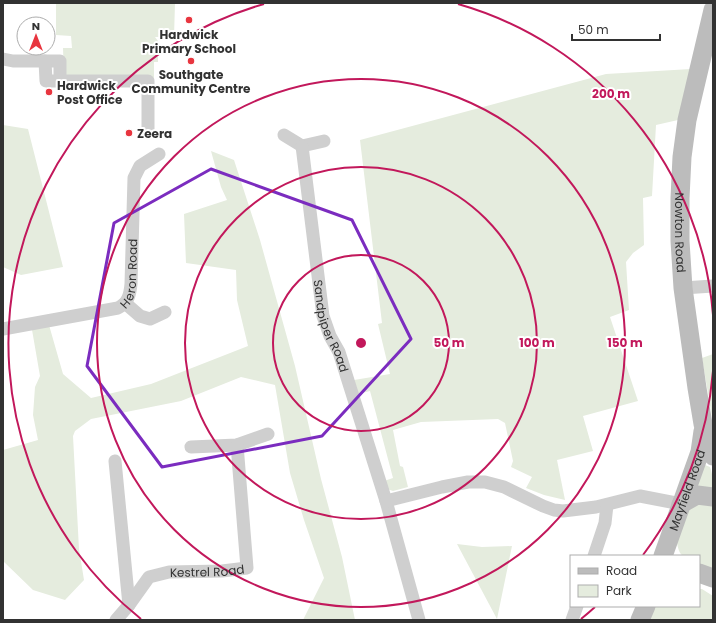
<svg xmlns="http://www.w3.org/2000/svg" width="716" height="623" viewBox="0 0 716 623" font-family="Poppins,sans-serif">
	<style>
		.green { fill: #e5ecde }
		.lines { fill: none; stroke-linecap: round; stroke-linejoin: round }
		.street { stroke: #cfcfcf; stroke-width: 13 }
		.secondary { stroke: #bcbcbc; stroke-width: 19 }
		.marked { fill: none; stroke: #7b2cbf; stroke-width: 3; stroke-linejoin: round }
		.ring { fill: none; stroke: #c2185b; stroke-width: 2 }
		.poi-dot { fill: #e8353f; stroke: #fff; stroke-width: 1.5 }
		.labels { text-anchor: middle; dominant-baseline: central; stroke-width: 4; stroke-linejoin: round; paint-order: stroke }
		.poi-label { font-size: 12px; font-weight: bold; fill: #323232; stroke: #fff }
		.street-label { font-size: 12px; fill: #323232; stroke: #fff }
		.centre { fill: #c2185b; stroke: #fff; stroke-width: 2 }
		.ring-label { font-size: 12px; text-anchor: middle; font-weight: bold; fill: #c2185b; stroke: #fff; stroke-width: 4; stroke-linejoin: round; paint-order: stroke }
	</style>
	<rect width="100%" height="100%" fill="#fff"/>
	<path class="green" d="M56,3H175L174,37H155L158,41V62H154V79L64,78L63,48H72L71,36L56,35Z
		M691,69L678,120L656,125L652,196L643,198L644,245L633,253L626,262L629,310L610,317L638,401L583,416L593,451L557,460L565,500L544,495L526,488L532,477L511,467L513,461L505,423L498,419L421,422L393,430L400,466L403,467L408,487L393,491L387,489L384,481L393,478L370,391L358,394L354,380L390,374L378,324L382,323L360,140L606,74Z
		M3,125L28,129L63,267L21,275L3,267Z
		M211,151L234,160L260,240L295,366L321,479L342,557L355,620H303L324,578L304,520L290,473L275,385L241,377L181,401L91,419L75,431L73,436L79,549L84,580L65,600L33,590L3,561V450L38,440L33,415L35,387L40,376L31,324L49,325L63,374L91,398L151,384L248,346L237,300L236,270L186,263L184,214L227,200L221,187Z
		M713,354V423L702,358Z
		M705,465L710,467C713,475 713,483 713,492H697L700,469Z
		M698,503L713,505V570L699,564V556H683C679,553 678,548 677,543L687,513L690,509Z
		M457,544L482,547L512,546L497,619Z
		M699,589H702L713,596V620H647L652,606H699Z"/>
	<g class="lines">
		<g class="street">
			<path d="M3,59L13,61H60V81"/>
			<path d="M45,61L46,81H148V133"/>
			<path d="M284,135L302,146L324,141"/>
			<path id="s1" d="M302,146L323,316L330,336L339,352L386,501L419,620"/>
			<path d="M683,288L713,286"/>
			<path d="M125,303L140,316L150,319L165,312"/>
			<path id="s2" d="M3,329L118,308C128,303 130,295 131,284L134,178L140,166L159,154"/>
			<path d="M191,447L237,445L268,434"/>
			<path d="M115,461L129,605"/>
			<path d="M386,501L442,487L468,482H485L504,487L543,506L554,510L563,511L596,507L640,496L681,504"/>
			<path d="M594,556L605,523L607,505"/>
			<path id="s3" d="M116,620L129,605L149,577L169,572L222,571L247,568L237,445"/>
			<path d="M572,620L577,606"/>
		</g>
		<g class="secondary">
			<path id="s4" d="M713,10L687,120L682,157L680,198V241L683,288L697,388L703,424L713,456"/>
			<path d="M681,504L697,495L713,497"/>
			<path id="s5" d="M663,556L700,452L703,431"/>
			<path d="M699,573L713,578"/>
			<path d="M640,620L646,606"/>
		</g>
	</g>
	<path class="marked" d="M211,169L352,220L411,339L322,436L162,467L87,366L114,223Z"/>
	<g class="ring">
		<circle cx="361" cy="343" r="88"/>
		<circle cx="361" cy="343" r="176"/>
		<circle cx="361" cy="343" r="264"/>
		<path d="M713 371A353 353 0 0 1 643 555M595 607A353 353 0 0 1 581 619M141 619A353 353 0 0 1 264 4M458 4A353 353 0 0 1 713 315"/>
	</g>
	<g class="poi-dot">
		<circle cx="189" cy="20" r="4"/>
		<circle cx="191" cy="61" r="4"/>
		<circle cx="49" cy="92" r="4"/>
		<circle cx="129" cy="133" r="4"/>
	</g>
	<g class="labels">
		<g class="poi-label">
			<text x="189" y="34">Hardwick<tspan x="189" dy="14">Primary School</tspan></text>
			<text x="191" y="74">Southgate<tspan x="191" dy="14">Community Centre</tspan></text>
			<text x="57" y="85" text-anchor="start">Hardwick<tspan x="57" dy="14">Post Office</tspan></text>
			<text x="137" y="133" text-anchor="start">Zeera</text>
		</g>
		<g class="street-label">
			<text stroke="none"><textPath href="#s4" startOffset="226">Nowton Road</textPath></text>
			<text stroke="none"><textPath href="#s2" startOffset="156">Heron Road</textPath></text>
			<text stroke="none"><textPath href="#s1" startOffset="183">Sandpiper Road</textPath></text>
			<text stroke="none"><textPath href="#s5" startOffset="70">Mayfield Road</textPath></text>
			<text stroke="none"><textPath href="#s3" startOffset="113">Kestrel Road</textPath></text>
		</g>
	</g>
	<circle cx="361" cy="343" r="6" class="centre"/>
	<g class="ring-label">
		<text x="611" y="98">200 m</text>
		<text x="449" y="347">50 m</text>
		<text x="537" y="347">100 m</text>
		<text x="625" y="347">150 m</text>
	</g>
	<rect width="716" height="623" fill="none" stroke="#323232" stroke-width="8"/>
	<rect x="570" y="555" width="130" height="52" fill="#ffffff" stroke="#adadad"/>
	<rect x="578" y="568" width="20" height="6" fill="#bcbcbc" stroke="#adadad"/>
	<text x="606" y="575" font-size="12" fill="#323232">Road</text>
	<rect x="578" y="585" width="20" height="12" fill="#e5ecde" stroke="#adadad"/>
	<text x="606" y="595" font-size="12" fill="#323232">Park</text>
	<g transform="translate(36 36)"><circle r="19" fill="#ffffff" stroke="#adadad"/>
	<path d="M0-3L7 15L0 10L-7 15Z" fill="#e8353f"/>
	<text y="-6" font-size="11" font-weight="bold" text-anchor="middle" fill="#323232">N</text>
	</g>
	<path d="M572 34v6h88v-6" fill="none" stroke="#323232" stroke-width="2"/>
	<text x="578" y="34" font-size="12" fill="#323232" stroke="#ffffff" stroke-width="3" paint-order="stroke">50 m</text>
</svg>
